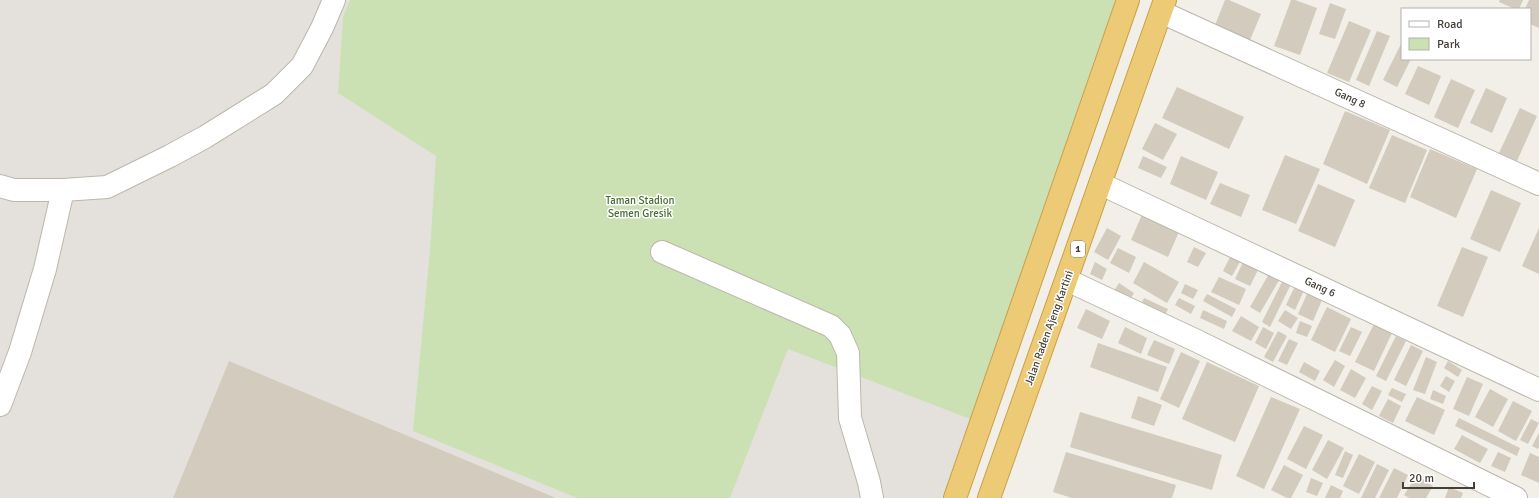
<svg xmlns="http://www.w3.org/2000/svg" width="1539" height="498" viewBox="0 0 1539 498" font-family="Signika,sans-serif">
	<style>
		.industrial { fill: #e4e1dc }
		.green { fill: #cbe1b4 }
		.building { fill: #d2cbbe }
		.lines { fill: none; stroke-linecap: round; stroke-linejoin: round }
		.minor-casing { stroke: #bcb7ab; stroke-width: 24 }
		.highway-casing { stroke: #cba047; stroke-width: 24 }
		.minor { stroke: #fff; stroke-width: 22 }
		.highway { stroke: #edcb76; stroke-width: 22 }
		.labels { text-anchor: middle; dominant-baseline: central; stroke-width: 3; stroke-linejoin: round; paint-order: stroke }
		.shield { fill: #fff; stroke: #7c7973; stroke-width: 1 }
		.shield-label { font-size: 10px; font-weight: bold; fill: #443f37 }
		.street-label { font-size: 11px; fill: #443f37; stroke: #fff }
		.park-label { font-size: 11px; fill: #466f31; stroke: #fff }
	</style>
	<rect width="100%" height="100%" fill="#f1efe7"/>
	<path class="industrial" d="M0,0H1130L949,498H0Z"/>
	<path class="green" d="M350,0H1130L978,422L788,349L730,498H577L413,431L430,250L436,156L338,93L343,17Z"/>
	<path class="building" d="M1225,0H1229L1261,14L1250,40L1215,25Z
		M1291,0H1295L1317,8L1300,55L1274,46Z
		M1500,0H1523L1519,9H1515L1499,2Z
		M1529,0H1539V28L1530,24V9H1525Z
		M1330,3L1346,9L1335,39L1319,34Z
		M1349,21L1371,30L1349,82L1327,73Z
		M1377,31L1390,36L1369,86L1356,80Z
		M1402,42V59H1411L1397,87L1383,80Z
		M1418,66L1441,76L1429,105L1405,94Z
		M1451,79L1475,90L1458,128L1434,117Z
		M1177,87L1244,117L1229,149L1162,118Z
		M1486,88L1507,98L1492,133L1470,123Z
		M1520,108L1537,116L1517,161L1499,153Z
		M1345,111L1390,130L1367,184L1323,164Z
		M1155,123L1177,134L1163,160L1142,149Z
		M1392,135L1427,150L1405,203L1369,188Z
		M1430,149L1477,169L1456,218L1410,197Z
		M1285,155L1320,169L1296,224L1262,210Z
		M1143,156L1167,167L1161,178L1138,168Z
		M1181,156L1218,172L1206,200L1170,184Z
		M1220,183L1250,195L1241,217L1210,204Z
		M1318,184L1355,200L1335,247L1298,231Z
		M1491,190L1521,203L1500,252L1470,239Z
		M1144,210L1181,227L1168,257L1131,240Z
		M1107,228L1121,236L1108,260L1094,252Z
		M1539,228V274L1522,266Z
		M1194,247L1206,253L1198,267L1187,262Z
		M1462,247L1488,257L1463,317L1437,306Z
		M1118,248L1136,257L1129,273L1110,263Z
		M1232,253L1242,258L1232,276L1223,271Z
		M1244,260L1259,268L1250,286L1235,279Z
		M1095,262L1107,269L1102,280L1090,274Z
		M1144,262L1179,282L1167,303L1133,283Z
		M1270,272L1281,277L1260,313L1250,307Z
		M1219,277L1246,289L1239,305L1211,292Z
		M1282,282L1290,286L1270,327L1262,322Z
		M1297,282L1306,286L1295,310L1286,305Z
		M1119,283L1134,293L1127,305L1111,295Z
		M1185,284L1198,290L1193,299L1181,293Z
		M1207,294L1236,309L1232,317L1203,301Z
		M1307,294L1322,300L1313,321L1298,314Z
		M1144,298L1168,309L1164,318L1140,307Z
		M1179,298L1195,306L1191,314L1175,305Z
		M1327,307L1351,319L1335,352L1311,340Z
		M1086,309L1110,321L1102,339L1077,328Z
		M1203,310L1227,321L1224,329L1200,318Z
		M1285,310L1298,318L1291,329L1278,321Z
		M1241,316L1259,327L1251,341L1232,331Z
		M1300,321L1312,326L1307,337L1296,333Z
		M1374,324L1392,333L1374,371L1355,362Z
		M1125,327L1147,338L1141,354L1118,343Z
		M1263,327L1274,333L1266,349L1255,343Z
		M1351,327L1362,332L1350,356L1339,351Z
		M1278,331L1287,336L1273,362L1264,357Z
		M1396,336L1406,341L1386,381L1376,376Z
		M1289,339L1298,343L1287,365L1278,361Z
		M1154,340L1175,349L1169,364L1147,355Z
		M1098,343L1167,367L1158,392L1090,367Z
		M1411,345L1423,351L1406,386L1394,380Z
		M1181,352L1200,361L1179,408L1160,399Z
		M1426,357L1437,362L1425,394L1413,390Z
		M1335,360L1345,366L1334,387L1323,380Z
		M229,361L556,498H173Z
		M1448,361L1462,370L1458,377L1444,368Z
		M1207,362L1259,386L1235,442L1182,419Z
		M1304,362L1320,371L1315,381L1299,372Z
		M1351,369L1366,378L1355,398L1340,390Z
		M1446,376L1455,381L1449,392L1440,386Z
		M1467,377L1483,384L1469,416L1453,409Z
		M1372,386L1382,391L1372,410L1362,404Z
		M1392,388L1406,394L1402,402L1388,395Z
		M1490,389L1508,399L1493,427L1475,417Z
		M1433,390L1446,396L1443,404L1430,399Z
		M1138,396L1162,405L1154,426L1131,418Z
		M1271,397L1300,409L1264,489L1236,476Z
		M1417,397L1445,410L1434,435L1405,421Z
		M1388,399L1401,406L1393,423L1379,416Z
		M1513,401L1532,411L1516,441L1498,431Z
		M1080,412L1222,455L1212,490L1070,447Z
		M1459,418L1520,448L1517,456L1455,426Z
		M1531,419L1539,423L1528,444L1520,440Z
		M1304,426L1323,435L1306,469L1287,459Z
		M1539,433V448L1538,449L1532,446Z
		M1462,435L1488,449L1480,463L1454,449Z
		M1328,440L1344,448L1327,479L1312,470Z
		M1345,451L1353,455L1343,478L1335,475Z
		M1066,452L1176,485L1172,498H1072L1053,492Z
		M1498,452L1511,458L1505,472L1491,466Z
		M1530,453L1539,457V483L1521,475Z
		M1359,454L1375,462L1359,494L1343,486Z
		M1377,464L1389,470L1375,498H1361Z
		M1284,465L1303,475L1291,498H1287L1271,490Z
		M1394,468L1408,475L1397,498H1379Z
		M1417,475L1433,486L1426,498H1409L1404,495Z
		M1311,478L1323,483L1317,496L1306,492Z
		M1331,485L1343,491L1340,498H1325Z
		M1449,487L1463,493L1461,498H1445Z"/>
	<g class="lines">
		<g class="minor-casing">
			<path id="minor" d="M1161,12L1539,184
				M1101,184L1539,390
				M0,186L14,190H63L107,187L170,156L205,137L274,94L302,66L322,28L334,0
				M662,252L831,326L840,335L848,353L850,418L869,482L872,498
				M1067,280L1197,341L1516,498
				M0,405L20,352L45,269L63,190"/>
		</g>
		<g class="highway-casing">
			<path id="highway" d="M955,498L1128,0
				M989,498L1165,0"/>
		</g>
		<use href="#minor" class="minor"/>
		<use href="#highway" class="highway"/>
	</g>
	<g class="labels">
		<rect class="shield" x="1071" y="241" width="14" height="16" rx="3"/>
		<g class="shield-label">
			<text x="1078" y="249">1</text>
		</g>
		<g class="street-label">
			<text transform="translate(1350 98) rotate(25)">Gang 8</text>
			<text transform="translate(1320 287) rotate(25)">Gang 6</text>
			<text transform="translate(1049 328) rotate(-70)">Jalan Raden Ajeng Kartini</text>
		</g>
		<g class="park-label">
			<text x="640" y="200">Taman Stadion<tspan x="640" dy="13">Semen Gresik</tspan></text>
		</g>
	</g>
	<rect x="1401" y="8" width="130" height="52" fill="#ffffff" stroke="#b4b2af"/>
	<rect x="1409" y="21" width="20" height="6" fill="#ffffff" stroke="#b4b2af"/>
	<text x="1437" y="28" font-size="12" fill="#443f37">Road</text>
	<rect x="1409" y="38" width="20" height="12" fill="#cbe1b4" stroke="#b4b2af"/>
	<text x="1437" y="48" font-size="12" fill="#443f37">Park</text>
	<path d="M1403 482v6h71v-6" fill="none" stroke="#443f37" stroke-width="2"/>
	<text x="1409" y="482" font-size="12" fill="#443f37" stroke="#ffffff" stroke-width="3" paint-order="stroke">20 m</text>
</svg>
